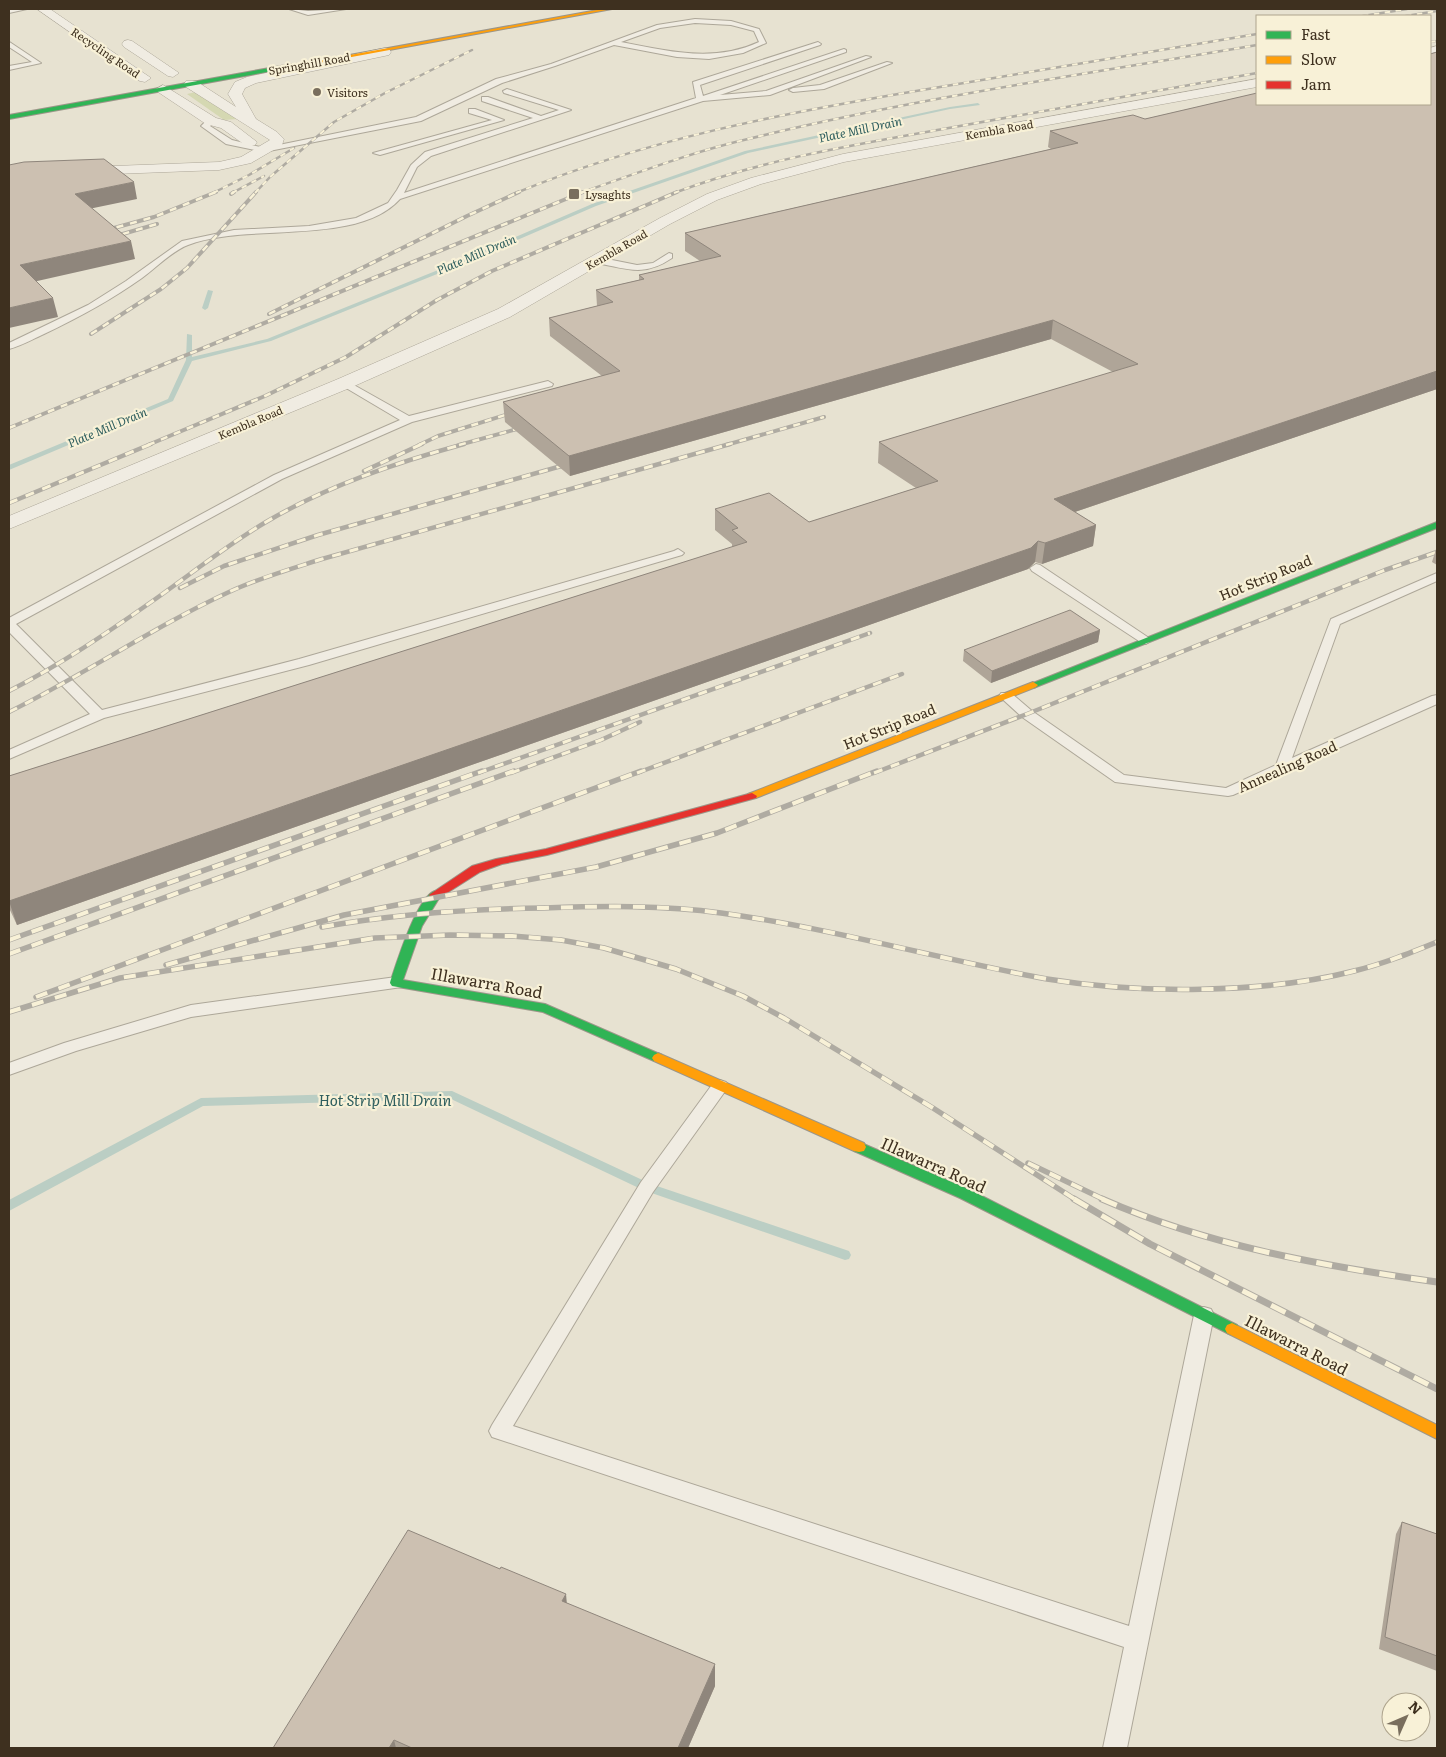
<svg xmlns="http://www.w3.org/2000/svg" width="1446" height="1757" viewBox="0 0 1446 1757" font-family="Literata,serif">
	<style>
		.green { fill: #d5d8b2 }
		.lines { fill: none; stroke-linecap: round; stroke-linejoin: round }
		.stream { fill: #bbcec4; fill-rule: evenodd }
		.lane-casing { stroke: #ada799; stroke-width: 2 }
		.street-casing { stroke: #ada799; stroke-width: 1 }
		.fast-casing { stroke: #9c9689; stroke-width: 2 }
		.slow-casing { stroke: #9c9689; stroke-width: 2 }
		.jam-casing { stroke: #9c9689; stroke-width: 2 }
		.lane { fill: #f0ece2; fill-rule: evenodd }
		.street { fill: #f0ece2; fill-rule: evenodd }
		.fast { fill: #30b455; fill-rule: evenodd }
		.slow { fill: #ff9f0a; fill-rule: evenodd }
		.jam { fill: #e5322d; fill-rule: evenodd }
		.rail-far4-casing { stroke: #afaba2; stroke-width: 2.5 }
		.rail-far3-casing { stroke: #afaba2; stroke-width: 4 }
		.rail-far2-casing { stroke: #afaba2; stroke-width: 4.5 }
		.rail-far1-casing { stroke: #afaba2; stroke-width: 5.5 }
		.rail-casing { stroke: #afaba2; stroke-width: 7 }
		.rail-far4 { stroke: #f8f1d7; stroke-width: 2; stroke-dasharray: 5.5; stroke-linecap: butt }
		.rail-far3 { stroke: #f8f1d7; stroke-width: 2.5; stroke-dasharray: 7; stroke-linecap: butt }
		.rail-far2 { stroke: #f8f1d7; stroke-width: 3; stroke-dasharray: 9; stroke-linecap: butt }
		.rail-far1 { stroke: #f8f1d7; stroke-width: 4; stroke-dasharray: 12; stroke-linecap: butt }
		.rail { stroke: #f8f1d7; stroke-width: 5; stroke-dasharray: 16; stroke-linecap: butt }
		.wall { fill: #afa598 }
		.shaded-wall { fill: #8f867c }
		.building { fill: #ccc0b1; stroke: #8f867c }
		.poi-dot { fill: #796e5d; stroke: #f8f1d7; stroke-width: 2 }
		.labels { text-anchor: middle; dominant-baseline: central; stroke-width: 4.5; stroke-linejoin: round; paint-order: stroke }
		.far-street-label { font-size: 11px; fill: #3e301f; stroke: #f8f1d7 }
		.far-poi-label { font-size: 11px; fill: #3e301f; stroke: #f8f1d7; text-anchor: start }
		.far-water-label { font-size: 12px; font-style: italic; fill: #2e5e5e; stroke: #f8f1d7 }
		.street-label { font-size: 14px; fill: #3e301f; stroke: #f8f1d7 }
		.water-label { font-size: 15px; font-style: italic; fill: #2e5e5e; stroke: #f8f1d7 }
		.near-street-label { font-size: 16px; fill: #3e301f; stroke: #f8f1d7 }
	</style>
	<rect width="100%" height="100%" fill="#e7e2d1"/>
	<path class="green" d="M196,92L238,119L224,120L187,94Z"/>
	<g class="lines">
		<path class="stream" d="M978,103L980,105L950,109L748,153L596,206L452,268L271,341L192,361L173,401L9,470V465L168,399L186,360L187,334L192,335V357L267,339L448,266L592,204L745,151L950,107Z
			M208,290L213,291L208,308L205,310L202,308Z
			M452,1091L651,1184L849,1251L851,1255L849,1259L845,1260L643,1190L451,1099L203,1106L9,1211V1200L201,1098Z"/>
		<g class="lane-casing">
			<path id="lane" d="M9,9H27L9,13Z
				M289,9L308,11L346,9L308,15Z
				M695,19L731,21L759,29L766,43L743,53L709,59L677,57L614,45L555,66L502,83L421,121L264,152L226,144L201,126L208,119H214L215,121L210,126L232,140L264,148L416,117L496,79L551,64L657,25ZM695,23L731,25L754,31L759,42C714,63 668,51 621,42L660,28Z
				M9,42L11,43L41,63L9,70V66L32,62L9,47Z
				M818,42L821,44L820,45L700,85L703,96L844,49L846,50V52L720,95L766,91L866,56L871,57L770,95L703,101L400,199C357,247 246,222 188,245C172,251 157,267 142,278C111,300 78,318 44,334C33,339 21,346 9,349V343L88,305L126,281L182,241L234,230L309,226L356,218L388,203L397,190L411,165L425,152L533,118L482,101V97H488L541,116L559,110L504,93L503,91L507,89L571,110L431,156L417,167L404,193L696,98L693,82Z
				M887,62L892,63L824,89L793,92L789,90L793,88L820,85Z
				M469,109H475L504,120L380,155L373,153L492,120L469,113Z
				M669,253L672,254V258C644,277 628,269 597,263L593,260L597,257L637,265L653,263Z
				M345,380L409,416L548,381L553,384L552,386L412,422L282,479L16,624L102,710L299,659L674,551L678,549L684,553L682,555L309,665L104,718L9,759V750L90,714L9,632V618L274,475L400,420L341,385L340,383Z
				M1036,564L1040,565L1152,640L1146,644L1142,643L1032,571L1030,568Z
				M1437,573V581L1340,624L1292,758L1432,696L1437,695V704L1233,795L1228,796L1115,782L1022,717L999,696L1001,693H1011L1032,711L1124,775L1226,788L1276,765L1331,619Z
				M396,977L402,979L404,983L402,987L191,1017L76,1051L9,1075V1063L64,1043L191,1005Z
				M720,1080L726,1082L729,1086L726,1090L653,1192L513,1426L1129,1626L1194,1315L1197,1309L1204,1307L1211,1309L1214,1315L1127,1748H1103L1124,1647L492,1437L489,1431L492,1425L641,1182L714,1082Z"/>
		</g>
		<g class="street-casing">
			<path id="street" d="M37,9H50L151,78L145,82L140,81Z
				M128,40L132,41L179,73L173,77L168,76L124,47L122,44L124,41Z
				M1437,46V54L1430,56V48Z
				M385,48L389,49L391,52L389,55L256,83L245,88L242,94L256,119L277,132L284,139L282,145L251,163L219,170L9,178V170L219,162L241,157L270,140L186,87L184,84L186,81H196L236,107L228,94L235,82L247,77Z
				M1257,79V87L844,162L761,184L717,200L670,224L510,317L352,387L9,529V516L338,379L498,309L660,218L707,194L751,178L843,154Z
				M163,85L216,118L231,122L257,142L255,145H245L221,128L206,124L158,92L156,89Z"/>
		</g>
		<g class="fast-casing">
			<path id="fast" d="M292,64L294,67L9,119V115Z
				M1437,522V528L1036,687L1033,688L1028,685Z
				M435,891L441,895L422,926L403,980L545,1004L662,1055L664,1058L662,1061H654L543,1012L392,986L390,983C396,965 417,896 435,891Z
				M859,1142L970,1190L1237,1325L1239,1329L1237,1333L1232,1335L1227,1333L960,1198L854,1151L852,1147L854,1143Z"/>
		</g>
		<g class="slow-casing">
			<path id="slow" d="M603,9H612L292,68L289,66Z
				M1033,682L1038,685L1036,687L756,798H748L747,796L748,794Z
				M658,1053L864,1143L866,1147L864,1151L859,1152L854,1151L654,1061L652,1058L654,1055Z
				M1232,1323L1437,1425V1439L1227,1333L1225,1329L1227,1325Z"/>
		</g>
		<g class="jam-casing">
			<path id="jam" d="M752,793L757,796L756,798L547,855L502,864L480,872L439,898H431L429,895L472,866L496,859L546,849Z"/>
		</g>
		<use href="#lane" class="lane"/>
		<use href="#street" class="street"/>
		<use href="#fast" class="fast"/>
		<use href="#slow" class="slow"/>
		<use href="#jam" class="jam"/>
		<g class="rail-far4-casing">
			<path id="rail-far4" d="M1363,16L1407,9
				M1406,16L1437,11
				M1430,42L1437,41
				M213,193L249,175L294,148
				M232,193L264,176
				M255,193L270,177L334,122L385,93L472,50
				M516,193C646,139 784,113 922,90C1034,71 1145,53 1257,34
				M580,193C635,174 691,152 748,139C916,98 1087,74 1257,45
				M674,193C761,160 852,145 943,129C1048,110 1152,92 1257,73"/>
		</g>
		<g class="rail-far3-casing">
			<path id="rail-far3" d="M231,194L234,192
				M103,231L154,217L216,192
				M109,238L157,224
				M269,314L467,216L519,192
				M91,334L161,289L187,268L256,192
				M9,428L583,192
				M148,445L265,396L346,357L437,300L492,271L677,192
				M419,445L438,436L518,411
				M459,445L528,426
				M726,445L824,417"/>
		</g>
		<g class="rail-far2-casing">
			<path id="rail-far2" d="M364,471L422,444
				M9,503L151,444
				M180,588L224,566L318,535L572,463
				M9,691C60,665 107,633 154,600C191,574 227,545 266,522C327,486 395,463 464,444
				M9,712C84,675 153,627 229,592C259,578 291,569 322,559L730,444
				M478,773L870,633
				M511,773L601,740L640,722
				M637,773L902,674
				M874,773L1027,714L1385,570L1437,552"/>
		</g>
		<g class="rail-far1-casing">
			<path id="rail-far1" d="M322,927C395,914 469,909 544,908C603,906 663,905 721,913C831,928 938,959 1047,979C1139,994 1264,994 1354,971C1383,964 1410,953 1437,942
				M9,940L482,771
				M9,954L514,771
				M166,965L344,915L596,867L717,833L877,771
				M36,997L641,771
				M9,1012L120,978L375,938L450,935L512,936L561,940L604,948L676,969L743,996L784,1018L933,1108L1076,1200
				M1028,1163L1105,1200"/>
		</g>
		<g class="rail-casing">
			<path id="rail" d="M1074,1199L1150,1244L1437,1389
				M1102,1199C1209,1246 1322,1266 1437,1282"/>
		</g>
		<use href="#rail-far4" class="rail-far4"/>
		<use href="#rail-far3" class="rail-far3"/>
		<use href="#rail-far2" class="rail-far2"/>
		<use href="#rail-far1" class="rail-far1"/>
		<use href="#rail" class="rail"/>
	</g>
	<path class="wall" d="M1437,52V389L1075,512L1096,525L1093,546L1042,564L1035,562L1028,569L17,925L9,908V776L732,547V544L715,530V509L809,522L916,488L878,463L879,442L1113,372L1051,339L570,476L505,422L503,402L602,376L550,336L549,318L597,306L596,290L639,280V275L700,261L685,251V233L1051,149L1048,147L1050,131L1145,119Z
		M1437,546V565L1432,562Z
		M1100,630L1098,642L991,683L963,661L964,650Z
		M1402,1522L1437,1534V1671L1379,1649L1396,1534Z
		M567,1603L715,1686L688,1748H273Z"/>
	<path class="shaded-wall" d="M134,182L137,199L79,211L75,194Z
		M131,241L135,259L24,284L20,265Z
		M53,298L58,317L9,328V308Z
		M1053,320L1051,339L570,476L569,456Z
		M1437,371V389L1051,520L1054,499Z
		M1096,525L1093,546L1042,564L1045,543Z
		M1038,541L1035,562L1028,569L17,925L9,901Z
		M1100,630L1098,642L991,683L992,671Z
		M566,1594L568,1616L562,1601Z
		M715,1664V1686L688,1748H678Z
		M394,1740L396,1748H389Z"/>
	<path class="building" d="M1437,52V371L1054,499L1096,525L1045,543L1038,541L1031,548L9,901V776L747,542L732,530L738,528L715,509L769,493L809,522L938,481L879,442L1138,364L1053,320L569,456L503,402L620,371L549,318L613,302L596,290L644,279L639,275L721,256L685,233L1078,143L1050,131L1133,115L1145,119L1257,93V104H1430V54Z
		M104,159L134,182L75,194L131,241L20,265L53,298L9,308V165L24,162Z
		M1070,610L1100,630L992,671L964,650Z
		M1402,1522L1437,1534V1656L1385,1637Z
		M408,1530L500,1569L501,1567L566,1594L562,1601L715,1664L678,1748H412L394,1740L389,1748H273Z"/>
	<g class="poi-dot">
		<circle cx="317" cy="92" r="5"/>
		<rect x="568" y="188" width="12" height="12" rx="2.5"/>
	</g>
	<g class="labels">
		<g class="far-street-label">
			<text transform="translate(106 52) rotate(34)">Recycling Road</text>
			<text transform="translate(309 63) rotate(-10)">Springhill Road</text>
			<text transform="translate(999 129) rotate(-10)">Kembla Road</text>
			<text transform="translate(616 249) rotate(-30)">Kembla Road</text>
			<text transform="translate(250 422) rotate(-23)">Kembla Road</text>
		</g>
		<g class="far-poi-label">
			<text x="327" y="92">Visitors</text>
			<text x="585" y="194">Lysaghts</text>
		</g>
		<g class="far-water-label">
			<text transform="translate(860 129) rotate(-12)">Plate Mill Drain</text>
			<text transform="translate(476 254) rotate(-23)">Plate Mill Drain</text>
			<text transform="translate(107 427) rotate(-23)">Plate Mill Drain</text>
		</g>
		<g class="street-label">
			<text transform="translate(1265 577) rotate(-22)">Hot Strip Road</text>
			<text transform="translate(889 726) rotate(-22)">Hot Strip Road</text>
			<text transform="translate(1287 766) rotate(-24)">Annealing Road</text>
		</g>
		<g class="water-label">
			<text x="385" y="1099">Hot Strip Mill Drain</text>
		</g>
		<g class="near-street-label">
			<text transform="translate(487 982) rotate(10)">Illawarra Road</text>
			<text transform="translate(934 1164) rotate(24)">Illawarra Road</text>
			<text transform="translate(1297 1344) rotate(27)">Illawarra Road</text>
		</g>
	</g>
	<rect width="1446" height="1757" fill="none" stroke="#3e301f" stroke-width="20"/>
	<rect x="1256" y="15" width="175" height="90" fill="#f8f1d7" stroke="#aea48d"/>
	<rect x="1266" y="31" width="25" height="8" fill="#30b455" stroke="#aea48d"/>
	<text x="1301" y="40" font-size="15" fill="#3e301f">Fast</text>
	<rect x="1266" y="56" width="25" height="8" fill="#ff9f0a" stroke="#aea48d"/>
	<text x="1301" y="65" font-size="15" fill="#3e301f">Slow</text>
	<rect x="1266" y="81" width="25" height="8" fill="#e5322d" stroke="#aea48d"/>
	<text x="1301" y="90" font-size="15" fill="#3e301f">Jam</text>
	<g transform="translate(1406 1717) rotate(45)"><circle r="24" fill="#f8f1d7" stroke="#aea48d"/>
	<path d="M0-4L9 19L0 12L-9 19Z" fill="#796e5d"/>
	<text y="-8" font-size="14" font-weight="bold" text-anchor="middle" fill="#3e301f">N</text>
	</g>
</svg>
